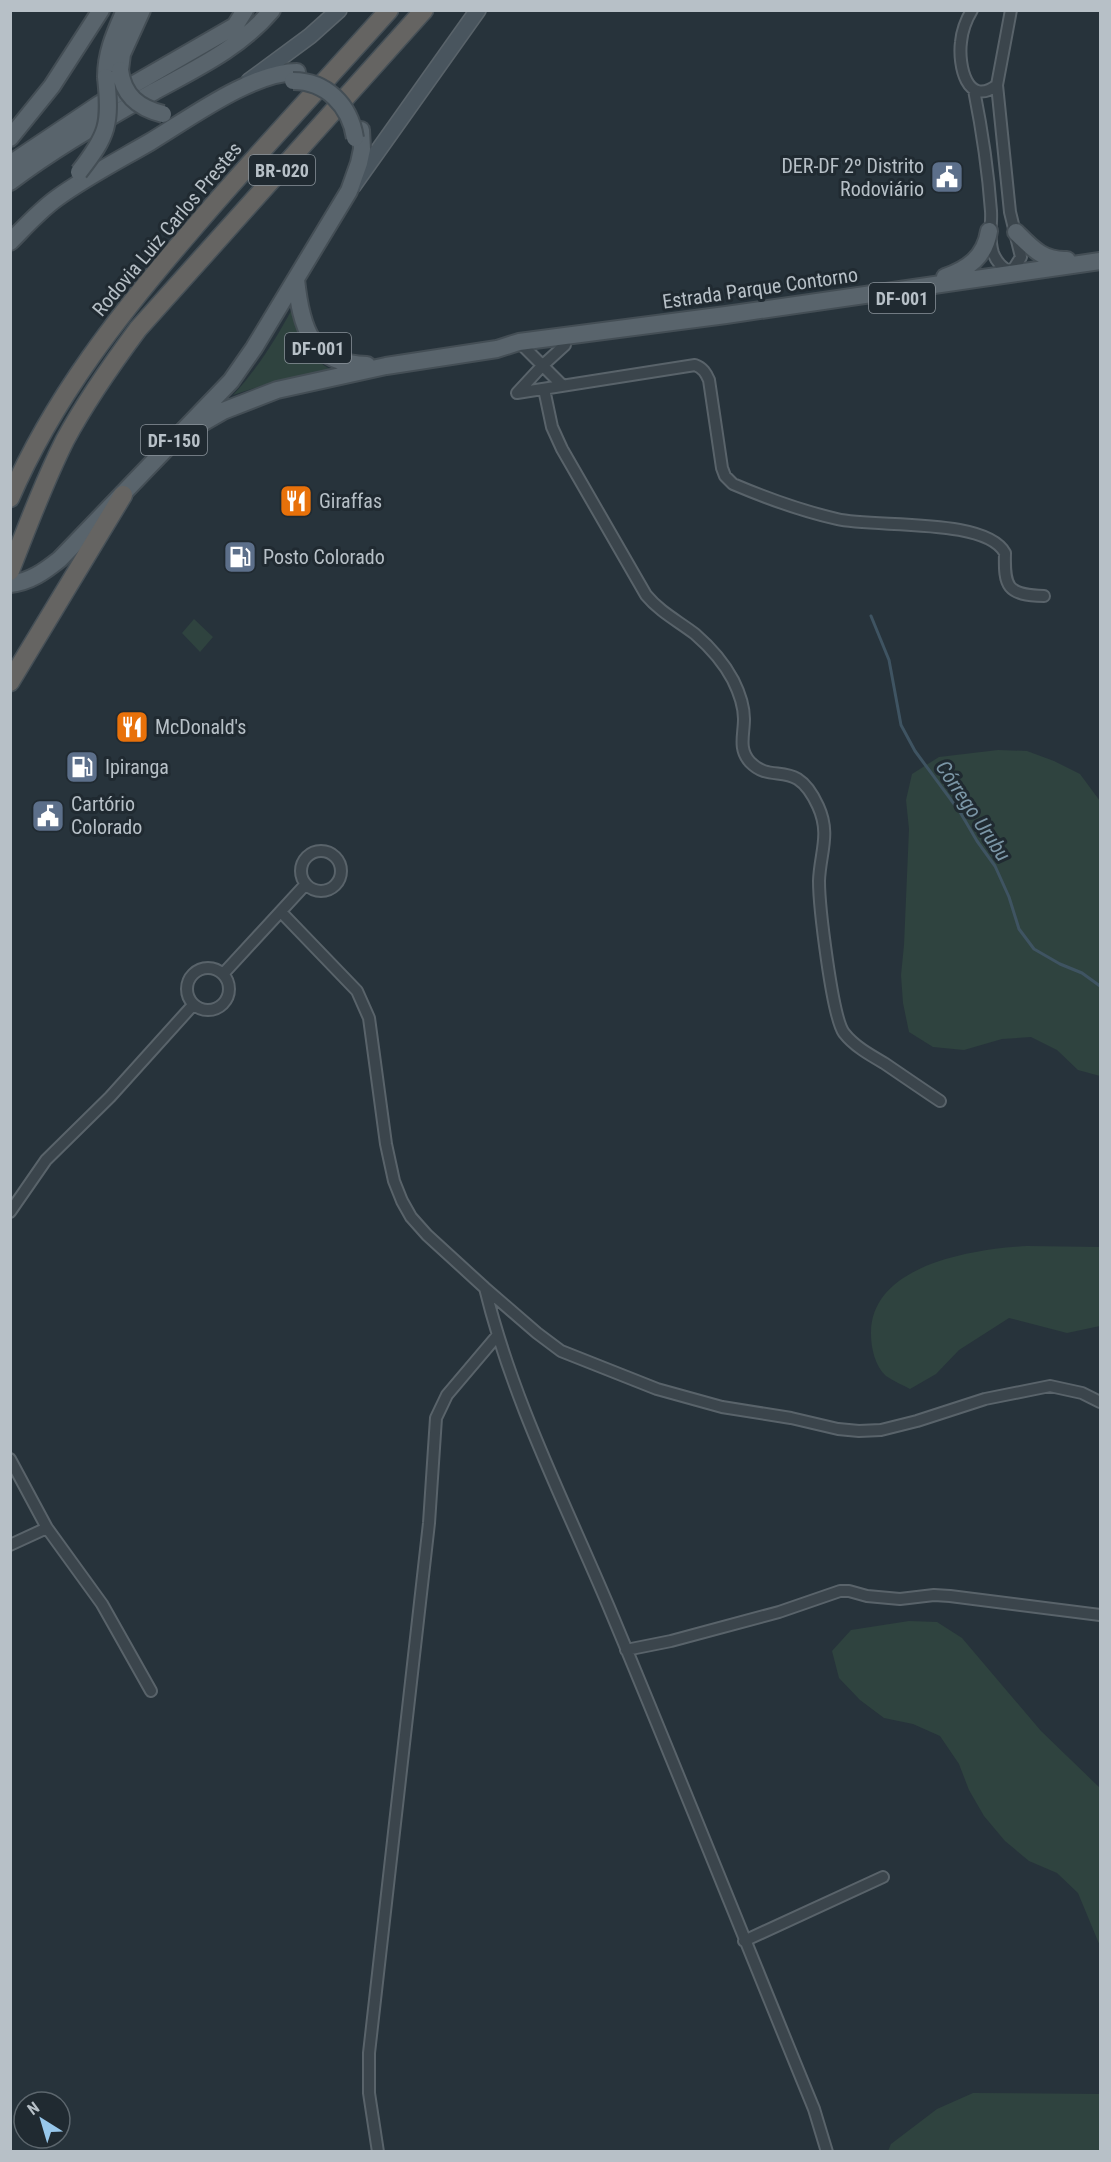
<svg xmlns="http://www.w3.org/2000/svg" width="1111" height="2162" viewBox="0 0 1111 2162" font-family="'Roboto Condensed',sans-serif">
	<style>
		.green { fill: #2f433f }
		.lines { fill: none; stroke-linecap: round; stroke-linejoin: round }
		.stream { stroke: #3f5462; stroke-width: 3 }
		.minor-casing { stroke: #59636a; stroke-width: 14 }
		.secondary-casing { stroke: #59636a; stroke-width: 18 }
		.primary-casing { stroke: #444e55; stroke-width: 20 }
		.trunk-casing { stroke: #465057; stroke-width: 21 }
		.minor { stroke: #3b454c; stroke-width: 10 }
		.secondary { stroke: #49555e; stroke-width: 15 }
		.primary { stroke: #59646c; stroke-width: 16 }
		.trunk { stroke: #656462; stroke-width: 18 }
		.primary-bridge-casing { stroke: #444e55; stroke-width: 20; stroke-linecap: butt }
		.primary-bridge { stroke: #59646c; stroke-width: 16 }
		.labels { text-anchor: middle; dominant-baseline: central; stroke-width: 6; stroke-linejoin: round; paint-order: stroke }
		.shield { fill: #202a31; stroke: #8a939a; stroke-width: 1.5 }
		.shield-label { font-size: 18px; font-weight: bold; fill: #b7c0c7 }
		.poi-label { font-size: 20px; fill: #b7c0c7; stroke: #202a31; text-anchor: start }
		.street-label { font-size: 20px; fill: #b7c0c7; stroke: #202a31 }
		.water-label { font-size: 21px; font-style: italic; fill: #7b96a6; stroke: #202a31 }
	</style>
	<rect width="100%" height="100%" fill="#27333b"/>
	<path class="green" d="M292,309C297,333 312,365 338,372L279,380L233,395C257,369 275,341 292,309Z
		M194,619L213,637L200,652L182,633Z
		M998,750L1027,751L1054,761L1080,774L1100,801V1076L1078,1070L1057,1050L1031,1037L1002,1039L964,1050L933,1047L909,1032L903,1003L901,975L904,945L909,829L906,800L912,774L939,757Z
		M1027,1246L1100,1247V1326L1067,1333L1009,1318L959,1350L936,1374L910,1389C903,1385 893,1381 886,1376C875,1366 871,1348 871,1334C870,1264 975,1249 1027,1246Z
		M909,1621L937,1622L962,1638L1041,1731L1100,1788V1946L1078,1893L1057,1873L1029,1861L1005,1841L984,1816L969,1790L959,1764L940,1736L913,1724L884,1718L860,1700L839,1678L832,1651L851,1630Z
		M973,2093L1100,2094V2151H888L891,2144L937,2109Z"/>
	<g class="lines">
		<path class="stream" d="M871,616L889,660L901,725L915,751L960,812L977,841L995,866L1009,897L1019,929L1034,949L1060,964L1082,973L1100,986"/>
		<g class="minor-casing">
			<path id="minor" d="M972,10C966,20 962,31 961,42C958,65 967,108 997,85L1011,10
				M974,90C982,130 988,170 991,211C992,225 988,238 993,253C997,263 1002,267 1011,273L1021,257L1010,212L997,85
				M519,342L563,386
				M544,389L552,427L562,449L646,595C660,612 678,621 695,634C710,647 724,663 733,680C739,692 744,705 744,719C744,735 738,749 750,762C773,786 795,756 818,806C831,834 820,853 819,881C819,905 832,1017 844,1033C854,1046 870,1055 884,1063C903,1076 922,1089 940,1101
				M517,393L695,365C703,368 706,373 709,380L722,468L725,476L733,484C766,498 802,511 837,519C874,528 986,517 1005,553C1004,587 1007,595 1044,596
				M517,393L542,366L565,345
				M301 871a20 20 0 1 1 40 0a20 20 0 1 1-40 0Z
				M281,912L357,991L369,1018L386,1144L394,1181L402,1201L411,1217L427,1235L485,1288L537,1333L561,1351L657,1389L722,1407L791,1418L838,1429L859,1431L881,1430L917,1421L985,1399L1050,1386L1082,1393L1100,1402
				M187 989a21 21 0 1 1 42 0a21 21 0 1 1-42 0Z
				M223,974L305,885
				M10,1212L46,1160L110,1097L193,1005
				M485,1288C512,1399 564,1501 608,1605C678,1772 745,1941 814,2109L827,2152
				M10,1459L47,1528L102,1604L151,1691
				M10,1545L47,1528
				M626,1650L671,1641L779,1612L840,1591H849L867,1596L900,1599L934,1595L950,1596L1100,1615
				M744,1941L883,1877
				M378,2152L369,2093V2053L429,1523L436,1418L447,1395L497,1336"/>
		</g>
		<g class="secondary-casing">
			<path id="secondary" d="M249,81L310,36L339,10
				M353,186L478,10"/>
		</g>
		<g class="primary-casing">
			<path id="primary" d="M120,70L122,54L142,10
				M106,77C106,52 115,33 125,10
				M10,138L52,86L101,10
				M10,164L98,105L235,26L245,10
				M10,182C56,147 105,120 155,91C197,68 240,48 272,10
				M1016,232C1032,248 1043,261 1067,260
				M10,242C25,227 39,211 57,198C86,177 119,160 150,142C190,118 252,72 297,72
				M945,277C968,269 985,257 989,231
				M296,279C301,328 311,364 367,365
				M176,438L223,411L277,390L386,366L497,349L519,342L726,315L1100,261
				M10,584C30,582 45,571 60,559L231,381L254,348L349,191L359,163L362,149L361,130"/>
		</g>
		<g class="trunk-casing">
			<path id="trunk" d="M10,498C53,398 121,312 191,231C255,156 323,84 389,10
				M10,571C27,527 44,482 65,440C86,401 112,364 138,329L424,10
				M10,682L123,495"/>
		</g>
		<use href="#minor" class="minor"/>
		<use href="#secondary" class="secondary"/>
		<use href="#primary" class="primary"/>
		<use href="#trunk" class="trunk"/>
		<g class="primary-bridge-casing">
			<path id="primary-bridge" d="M120,70C123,96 139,108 163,114
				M293,81C326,81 350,105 355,138
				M79,172C108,135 111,124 106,77"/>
		</g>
		<use href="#primary-bridge" class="primary-bridge"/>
	</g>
	<defs>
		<g id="civic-square" transform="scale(1.725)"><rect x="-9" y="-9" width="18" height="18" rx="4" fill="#5c6f8a" stroke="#202a31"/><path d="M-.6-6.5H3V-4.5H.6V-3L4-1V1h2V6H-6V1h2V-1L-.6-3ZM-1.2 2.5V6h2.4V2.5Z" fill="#fff"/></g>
		<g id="restaurant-square" transform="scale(1.725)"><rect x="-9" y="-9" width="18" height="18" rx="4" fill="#e8710a" stroke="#202a31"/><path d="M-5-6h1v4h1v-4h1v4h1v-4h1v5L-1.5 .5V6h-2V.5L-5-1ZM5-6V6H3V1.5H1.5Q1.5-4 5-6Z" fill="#fff"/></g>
		<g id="fuel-square" transform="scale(1.725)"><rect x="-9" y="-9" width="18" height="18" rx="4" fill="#5c6f8a" stroke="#202a31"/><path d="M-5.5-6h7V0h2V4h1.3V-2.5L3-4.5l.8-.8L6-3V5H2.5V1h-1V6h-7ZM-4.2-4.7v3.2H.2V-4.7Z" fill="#fff"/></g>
	</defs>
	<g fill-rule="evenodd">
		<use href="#civic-square" x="947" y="177"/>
		<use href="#restaurant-square" x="296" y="501"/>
		<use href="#fuel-square" x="240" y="557"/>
		<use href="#restaurant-square" x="132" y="727"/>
		<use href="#fuel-square" x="82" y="767"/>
		<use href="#civic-square" x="48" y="816"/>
	</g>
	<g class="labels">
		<g class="shield">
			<rect x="249" y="155" width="66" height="30" rx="4.5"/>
			<rect x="869" y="283" width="66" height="30" rx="4.5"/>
			<rect x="285" y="333" width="66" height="30" rx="4.5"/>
			<rect x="141" y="425" width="66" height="30" rx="4.5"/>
		</g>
		<g class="shield-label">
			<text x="282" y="170">BR-020</text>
			<text x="902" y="298">DF-001</text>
			<text x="318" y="348">DF-001</text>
			<text x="174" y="440">DF-150</text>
		</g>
		<g class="poi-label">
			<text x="924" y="166" text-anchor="end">DER-DF 2º Distrito<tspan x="924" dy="23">Rodoviário</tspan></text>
			<text x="319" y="501">Giraffas</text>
			<text x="263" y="557">Posto Colorado</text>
			<text x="155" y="727">McDonald's</text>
			<text x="105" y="767">Ipiranga</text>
			<text x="71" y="804">Cartório<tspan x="71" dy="23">Colorado</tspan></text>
		</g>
		<g class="street-label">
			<text transform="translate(167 229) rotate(-50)">Rodovia Luiz Carlos Prestes</text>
			<text transform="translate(760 288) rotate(-8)">Estrada Parque Contorno</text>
		</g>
		<g class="water-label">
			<text transform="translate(973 811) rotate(56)">Córrego Urubu</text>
		</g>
	</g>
	<rect width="1111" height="2162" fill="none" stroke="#b7c0c7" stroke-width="24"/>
	<g transform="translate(42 2120) rotate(323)"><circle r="28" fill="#202a31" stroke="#5c666d" stroke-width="1.5"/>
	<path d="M0-4.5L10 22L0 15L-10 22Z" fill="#97c7eb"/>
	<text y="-9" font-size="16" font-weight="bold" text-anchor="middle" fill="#b7c0c7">N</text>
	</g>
</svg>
